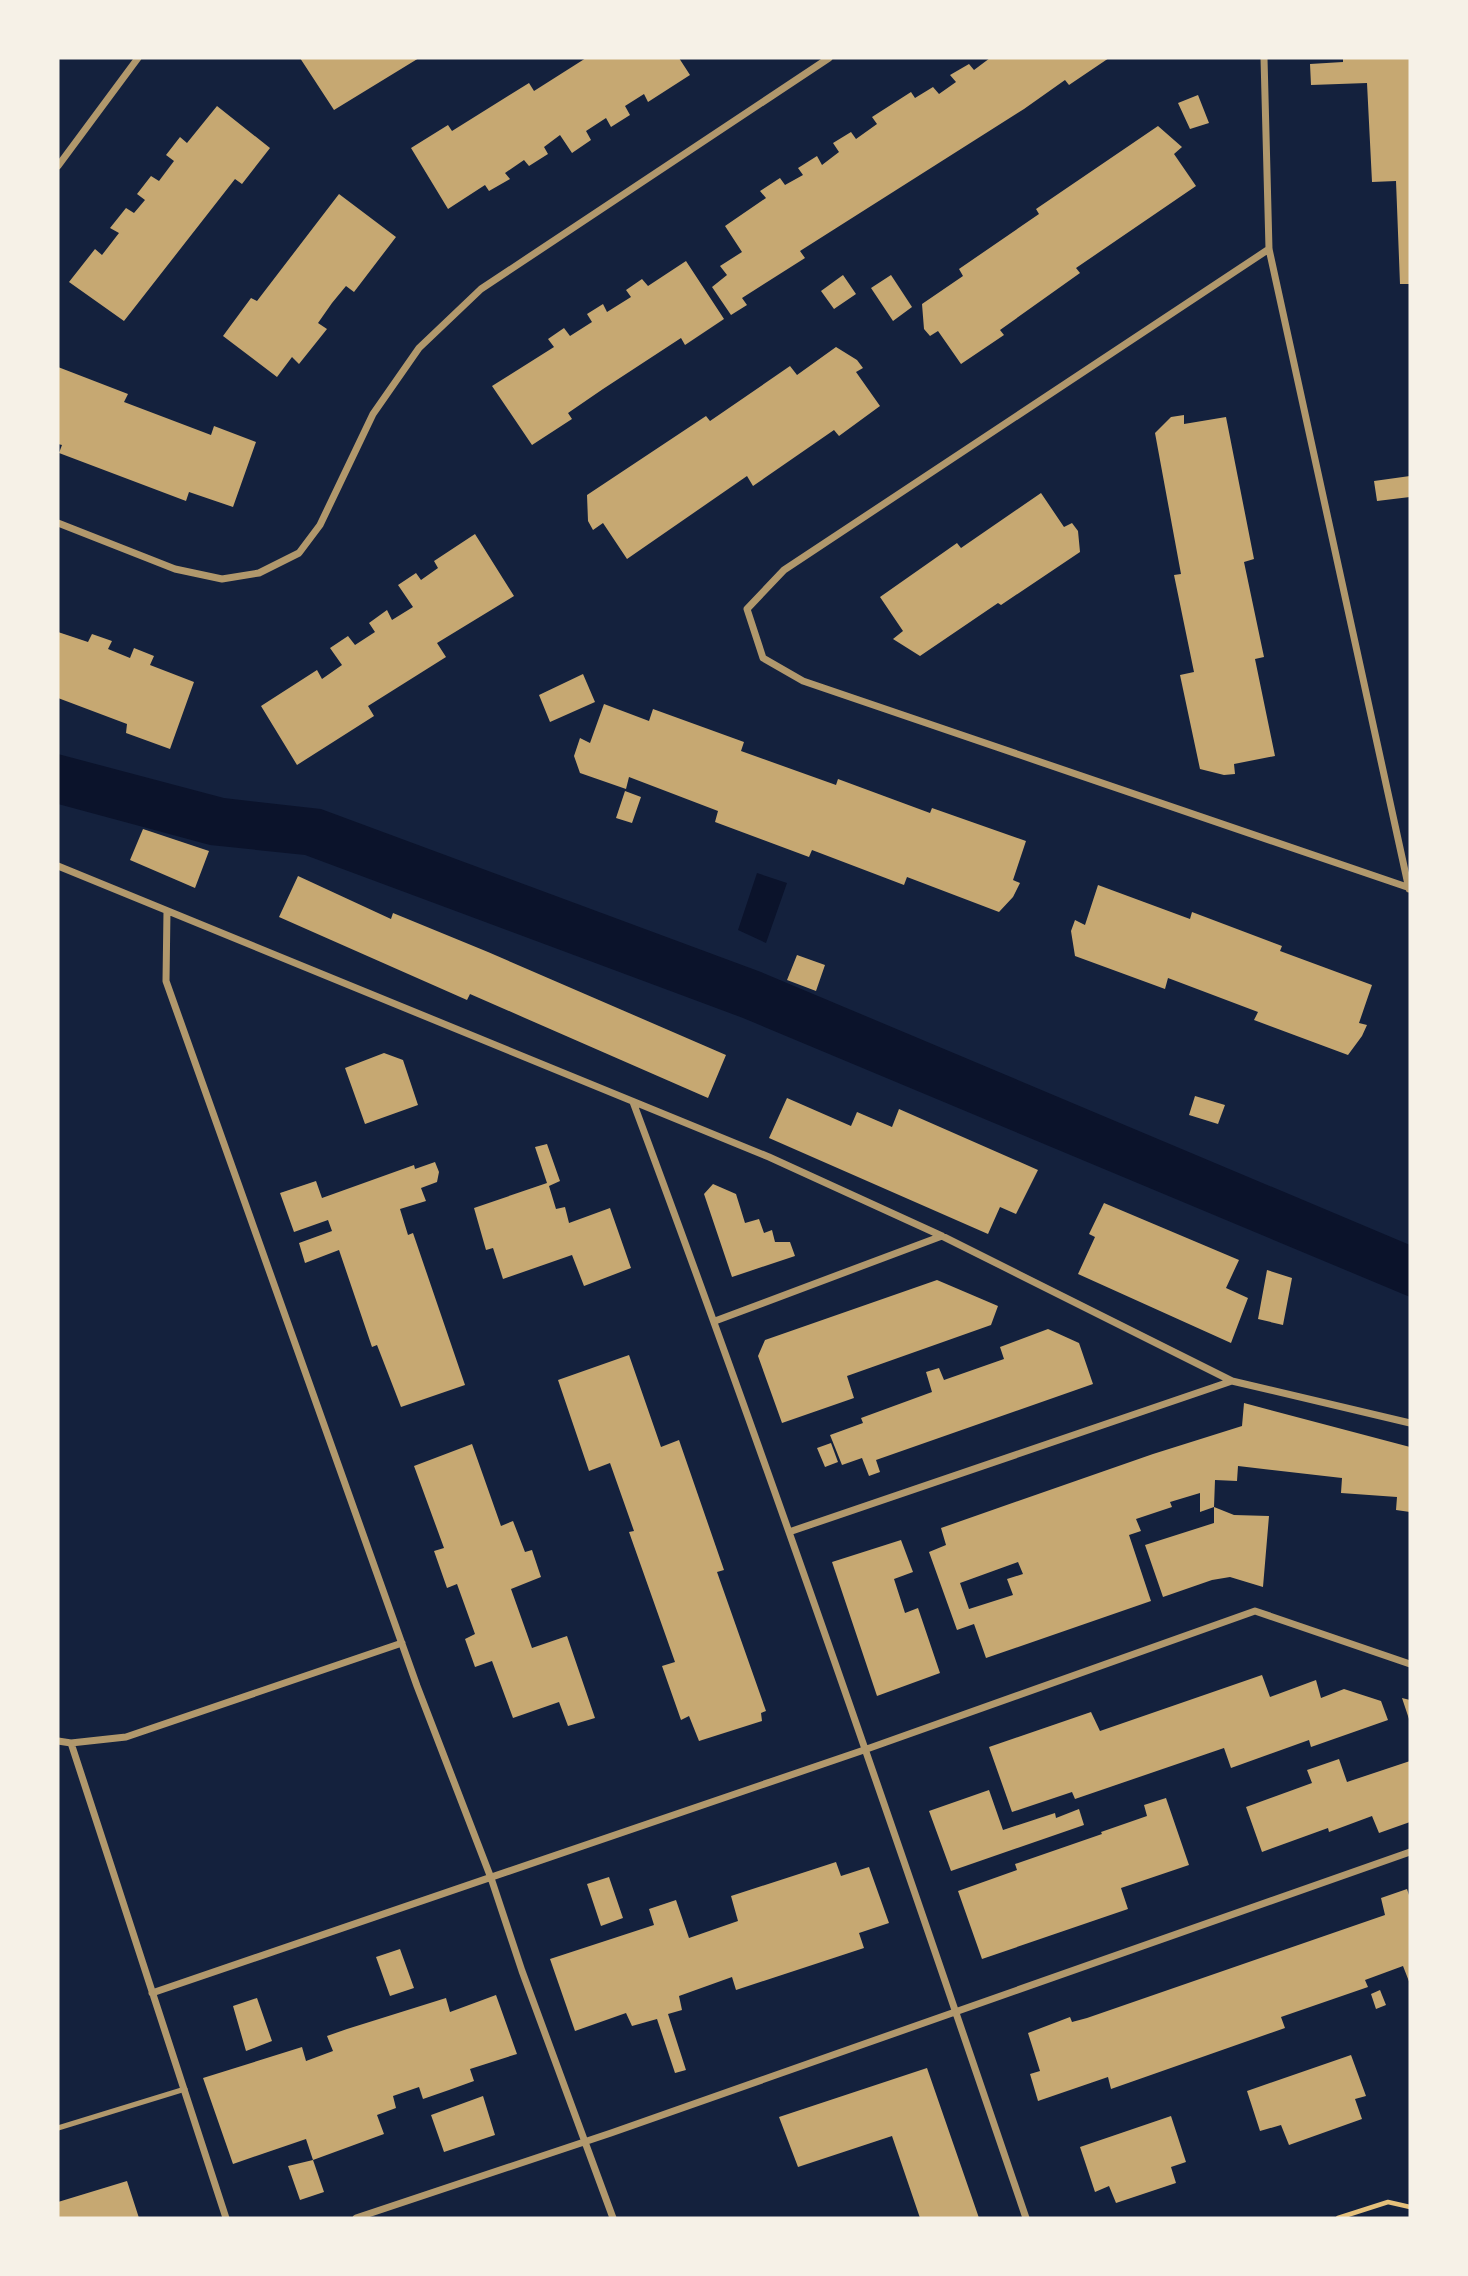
<svg xmlns="http://www.w3.org/2000/svg" width="1468" height="2276" viewBox="0 0 1468 2276" font-family="Spectral,serif">
	<style>
		.water { fill: #0b132b }
		.building { fill: #c6a872; fill-rule: evenodd }
		.lines { fill: none; stroke-linecap: round; stroke-linejoin: round }
		.path { stroke: #e5c07b; stroke-width: 4.5 }
		.service { stroke: #b1986c; stroke-width: 5 }
		.minor { stroke: #b1986c; stroke-width: 7 }
	</style>
	<rect width="100%" height="100%" fill="#14213d"/>
	<path class="water" d="M58,754L224,798L321,809L761,972L1410,1245V1297L743,1018L305,855L210,845L58,804Z
		M757,873L787,883L766,943L738,930Z"/>
	<path class="building" d="M300,58H419L334,110Z
		M586,58H679L690,75L648,102L644,94L625,106L630,115L611,127L606,118L586,131L591,140L572,153L560,135L544,147L548,154L529,166L524,160L505,173L510,179L489,191L485,185L448,209L411,148L448,125L452,131L529,83L534,91Z
		M990,58H1109L1069,85L1065,80L1024,109L800,251L805,258L742,298L747,305L731,315L712,287L727,275L720,266L742,252L725,226L766,198L760,191L780,178L785,185L803,175L798,168L817,156L822,165L839,152L833,143L851,132L856,139L877,124L872,117L911,92L915,98L933,87L939,94L956,82L950,75L969,64L974,70Z
		M1343,58H1410V284H1400L1396,181L1372,182L1367,83L1311,85L1310,64L1343,62Z
		M1198,95L1209,123L1190,129L1178,103Z
		M217,106L270,148L242,184L235,179L124,321L69,282L95,249L102,255L119,233L110,228L126,208L134,213L145,200L137,194L151,176L159,181L174,161L166,155L180,137L187,143Z
		M1158,126L1182,147L1174,154L1196,186L1076,268L1080,273L1000,330L1004,335L961,364L938,331L930,336L924,329L922,304L963,276L959,269L1039,214L1036,209Z
		M339,194L396,237L354,292L346,286L332,303L318,323L327,329L299,364L292,357L277,377L223,336L251,298L257,301Z
		M686,261L724,319L685,345L681,338L603,389L568,413L572,419L532,445L492,386L554,347L548,339L564,328L570,336L592,322L587,314L603,304L607,312L631,297L626,290L642,279L648,286Z
		M843,275L856,294L834,309L821,291Z
		M891,275L912,307L893,321L871,288Z
		M836,347L857,360L863,368L856,372L880,406L839,436L834,430L753,486L747,476L627,559L603,523L593,530L588,521L587,495L706,416L710,421L790,366L797,375Z
		M58,367L128,394L124,402L211,435L214,426L256,442L233,507L189,492L186,501L59,453L62,445L58,444Z
		M1184,415V424L1226,417L1254,559L1244,562L1264,657L1255,659L1275,756L1234,764L1235,774L1224,775L1200,769L1180,675L1194,672L1174,575L1181,574L1155,433L1171,417Z
		M1410,476V497L1377,501L1374,481Z
		M1041,493L1064,527L1072,523L1078,531L1080,552L1001,605L998,603L920,656L893,639L903,631L880,597L957,543L961,548Z
		M475,534L514,596L437,643L446,657L368,706L374,716L297,765L261,706L317,670L322,679L342,665L330,648L348,636L355,645L375,632L369,623L387,610L392,620L413,607L398,585L416,573L421,580L438,568L434,561Z
		M58,632L88,642L92,634L112,641L108,649L130,658L134,648L154,656L150,665L194,682L170,749L126,733L127,724L58,698Z
		M583,674L595,702L550,722L539,695Z
		M604,704L649,721L653,709L744,742L741,751L836,785L838,779L930,813L932,808L1026,841L1013,880L1020,883L1013,897L999,912L907,877L904,885L812,850L809,857L715,822L718,811L629,777L626,789L580,773L574,756L580,738L590,743Z
		M625,791L641,797L632,823L616,818Z
		M143,829L209,851L195,888L130,860Z
		M298,876L391,919L393,913L488,952L726,1055L708,1098L470,994L467,1000L279,917Z
		M1098,885L1190,919L1192,912L1282,946L1280,951L1372,985L1359,1023L1367,1025L1362,1036L1348,1055L1254,1020L1258,1012L1168,978L1165,989L1075,956L1071,931L1075,920L1085,925Z
		M797,955L825,965L816,991L787,980Z
		M384,1053L403,1060L418,1105L365,1124L345,1068Z
		M1195,1096L1225,1105L1218,1124L1189,1115Z
		M787,1098L851,1126L857,1112L892,1127L899,1109L1038,1170L1016,1214L1000,1207L988,1234L769,1138Z
		M547,1144L560,1181L549,1186L556,1209L565,1207L569,1223L610,1208L631,1268L584,1286L572,1255L503,1279L493,1248L486,1250L474,1208L547,1183L535,1147Z
		M435,1162L439,1172L437,1182L421,1188L426,1201L400,1209L408,1235L413,1233L465,1385L401,1407L377,1345L372,1347L339,1250L305,1263L299,1243L332,1231L328,1220L294,1232L280,1193L316,1181L322,1198L414,1165L415,1169Z
		M713,1184L736,1194L745,1223L759,1219L764,1233L772,1230L775,1242H790L795,1256L732,1277L704,1194Z
		M1104,1203L1239,1260L1226,1288L1248,1298L1231,1343L1078,1274L1095,1237L1089,1234Z
		M1267,1270L1292,1278L1283,1325L1258,1319Z
		M937,1280L998,1306L991,1325L847,1376L854,1398L782,1423L758,1356L765,1340Z
		M1048,1329L1079,1343L1093,1384L876,1460L880,1472L869,1476L862,1458L842,1465L830,1435L863,1423L861,1418L932,1392L926,1372L939,1368L944,1380L1004,1359L1000,1347Z
		M629,1355L661,1447L679,1440L724,1570L717,1572L766,1711L761,1713L762,1721L699,1741L689,1716L681,1720L662,1666L675,1662L629,1532L634,1531L610,1463L589,1471L558,1380Z
		M1244,1403L1410,1447V1512L1396,1510L1397,1497L1341,1493L1342,1478L1238,1466L1237,1481L1215,1480L1214,1507L1200,1512V1493L1170,1502L1172,1507L1136,1519L1141,1531L1129,1535L1151,1601L986,1658L974,1624L957,1630L929,1552L946,1545L941,1528L1153,1454L1242,1426ZM1018,1562L1023,1574L1007,1579L1013,1595L969,1609L960,1583Z
		M831,1443L838,1462L825,1467L817,1448Z
		M472,1444L501,1526L513,1521L525,1552L532,1550L541,1577L511,1589L532,1648L567,1636L595,1718L568,1726L559,1702L513,1718L492,1661L475,1667L465,1639L475,1634L457,1584L447,1588L434,1551L444,1548L414,1466Z
		M1214,1507L1234,1515L1269,1516L1263,1587L1230,1577L1212,1580L1163,1597L1145,1545L1214,1523Z
		M901,1540L913,1572L894,1579L905,1613L918,1608L940,1673L877,1696L832,1562Z
		M1262,1675L1270,1697L1316,1680L1321,1698L1344,1689L1381,1701L1388,1720L1311,1747L1309,1740L1231,1768L1224,1748L1075,1799L1072,1792L1012,1812L989,1747L1091,1712L1100,1731Z
		M1402,1698L1410,1700V1722Z
		M1339,1759L1347,1782L1410,1761V1822L1379,1833L1372,1816L1329,1832L1328,1828L1262,1852L1246,1807L1312,1783L1307,1770Z
		M989,1790L1003,1830L1055,1813L1056,1818L1079,1809L1084,1825L951,1871L929,1811Z
		M1166,1798L1189,1865L1121,1888L1128,1909L982,1959L958,1891L1017,1870L1015,1864L1102,1834L1101,1832L1147,1816L1144,1805Z
		M836,1862L841,1876L869,1867L889,1923L859,1933L864,1948L736,1990L732,1977L679,1996L682,2010L668,2014L686,2070L675,2073L657,2019L632,2026L626,2013L575,2031L550,1959L654,1925L649,1909L676,1900L689,1938L738,1921L731,1896Z
		M609,1877L623,1918L601,1926L587,1884Z
		M1407,1889L1410,1898V1984L1403,1966L1365,1980L1368,1987L1281,2017L1285,2028L1111,2089L1108,2077L1038,2101L1030,2074L1040,2071L1028,2033L1070,2017L1072,2022L1087,2018L1385,1915L1381,1898Z
		M400,1949L414,1988L390,1996L376,1957Z
		M1380,1990L1386,2005L1376,2009L1371,1994Z
		M496,1995L517,2054L470,2069L474,2081L449,2090L423,2099L419,2087L393,2096L396,2108L377,2115L384,2134L313,2160L306,2139L233,2164L203,2078L302,2047L306,2061L333,2051L327,2036L347,2029L446,1998L450,2012Z
		M257,1998L272,2041L246,2051L233,2006Z
		M1351,2055L1366,2096L1355,2099L1362,2119L1289,2145L1281,2125L1260,2131L1247,2091Z
		M927,2068L979,2218H920L892,2136L798,2167L779,2117Z
		M483,2096L495,2135L444,2152L431,2115Z
		M1171,2116L1186,2162L1171,2167L1176,2183L1116,2203L1109,2186L1095,2192L1080,2147Z
		M313,2160L324,2192L300,2200L288,2166Z
		M127,2181L139,2218H58V2202Z"/>
	<g class="lines">
		<path class="path" d="M1338,2218L1388,2202L1410,2207"/>
		<path class="service" d="M58,2128L185,2089"/>
		<path class="minor" d="M1264,58L1269,249L1409,889
			M58,166L138,58
			M1269,249L784,570L747,609L763,658L803,681L1410,888
			M58,523L175,569L222,579L259,573L299,553L320,525L373,414L419,348L481,289L829,58
			M58,866L769,1157L942,1236L1232,1381L1410,1423
			M167,911L166,981L417,1686L491,1878L522,1971L613,2218
			M633,1102C771,1472 899,1845 1026,2218
			M715,1321L942,1236
			M789,1532L1232,1381
			M58,1741L71,1743L126,1737L402,1643
			M71,1743L226,2218
			M152,1993L864,1750L1255,1611L1410,1664
			M356,2218L611,2133L1410,1852"/>
	</g>
	<rect width="1468" height="2276" fill="none" stroke="#f6f1e7" stroke-width="119"/>
</svg>
